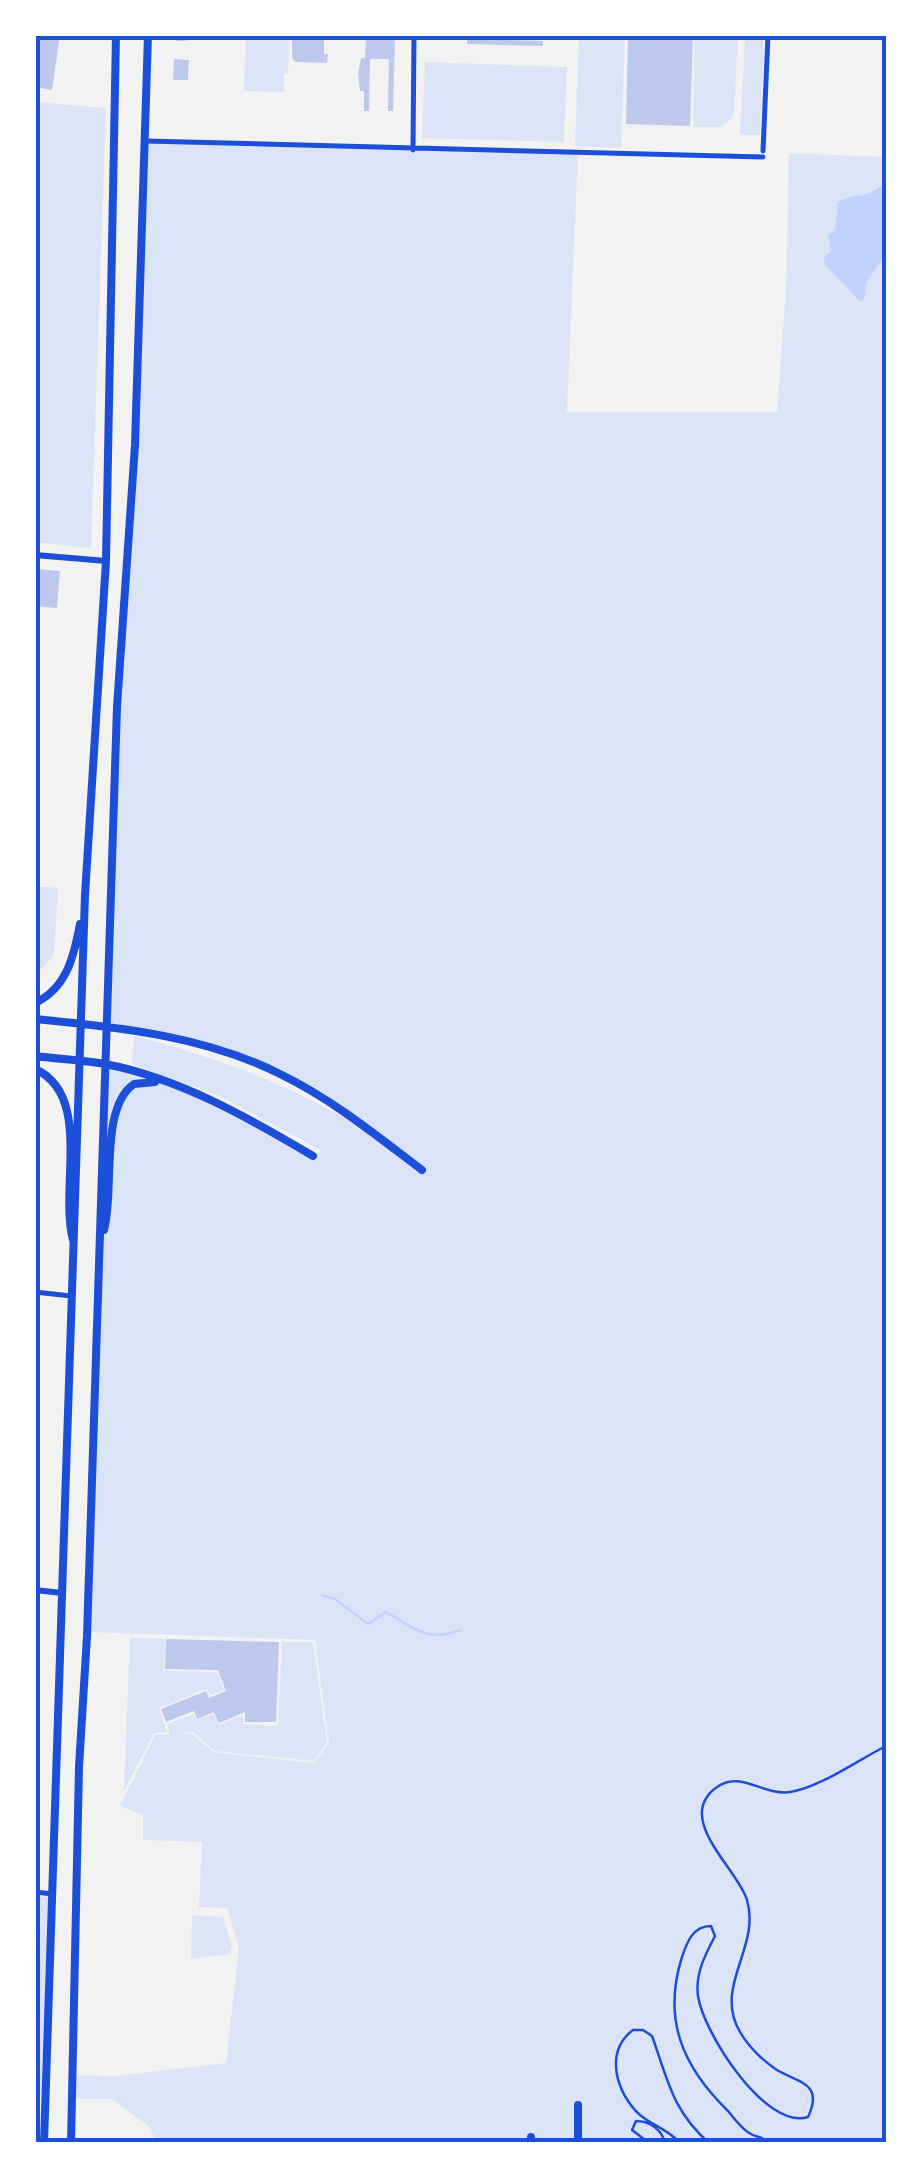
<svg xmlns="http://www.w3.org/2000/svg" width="921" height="2178" viewBox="0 0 921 2178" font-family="Barlow,sans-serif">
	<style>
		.green { fill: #dbe4f7 }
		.water { fill: #bfd3fe }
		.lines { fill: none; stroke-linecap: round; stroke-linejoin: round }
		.stream { stroke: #bfd3fe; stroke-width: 2.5 }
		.building { fill: #bdc9ec }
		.path { stroke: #1d4ed8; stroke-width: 2.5 }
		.minor { stroke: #1d4ed8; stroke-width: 5 }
		.tertiary { stroke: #1d4ed8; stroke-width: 6 }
		.primary { stroke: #1d4ed8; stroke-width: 8 }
		.neatline { fill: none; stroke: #1d4ed8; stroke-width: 4 }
	</style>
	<rect width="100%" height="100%" fill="#f2f2f2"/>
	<path class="green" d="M246,35H290L288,73H284V92L244,91Z
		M579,35H625L621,148L575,146Z
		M695,35H738L734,116L722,127H693Z
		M745,35H764L760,135H740Z
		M425,62L567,67L564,142L422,138Z
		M35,102L106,108L91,548L35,542Z
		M145,141L578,153L567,412H777L786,289L789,153L886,157V2143H156L150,2127L111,2099H72L73,2075L116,2076L226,2063L239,1947L227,1908L199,1907L202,1842L143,1840V1815L120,1806L155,1735H170L167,1724L193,1714L197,1720L214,1714L219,1725L243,1715V1724L278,1726L282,1642H313L327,1743L314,1761L215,1751L193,1732L177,1734H192L214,1752L314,1763L329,1743L315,1640L88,1632L107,1065L194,1094L313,1156L322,1151L220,1096L132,1064L134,1036C209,1055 276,1079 344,1118L346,1113L318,1095L223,1052L108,1026L118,697L135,445Z
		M35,886L58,888L54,956L35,975Z
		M130,1638L165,1639L164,1671L217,1672L224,1690L210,1695L206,1689L159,1708L167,1732L154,1733L124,1791Z
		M35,1896L49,1897L42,2095H35Z
		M192,1915L223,1917L232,1946L230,1954L191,1959Z"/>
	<path class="water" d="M886,182V253L866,283L864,300L860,301L824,264L825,256L831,251L828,235L835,230L838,202C858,191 865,201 886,182Z"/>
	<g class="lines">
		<path class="stream" d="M322,1595L335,1599L368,1624L386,1612C414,1628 428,1643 460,1630"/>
	</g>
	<path class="building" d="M35,35H60L52,90L35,87Z
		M176,35H211V36L184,41H176Z
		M292,35H324V54H328L327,63L295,62L292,58Z
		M467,35H505V40L543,41V46L467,44Z
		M628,35H693L690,126L626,124Z
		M366,39H395L393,111H388L389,59H370L369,111H364V91H360L358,74L361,58H365Z
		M174,59L189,60L188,80H173Z
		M35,569L60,571L57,608L35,606Z
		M166,1639L279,1642L276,1722H245V1712L219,1723L214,1712L197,1719L194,1711L166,1722L161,1709L206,1691L209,1698L226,1691L218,1670L165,1669Z"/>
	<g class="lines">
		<path class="path" d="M649,2143L632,2130L636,2121C650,2121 662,2130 665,2143
			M680,2143C669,2130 653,2126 640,2115C616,2093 604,2052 633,2030H643L652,2036C668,2080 672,2110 709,2143
			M769,2143C762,2136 757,2138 749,2133C741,2128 734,2118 728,2111C683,2067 662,2020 682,1957C687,1942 693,1926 711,1926L715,1936C705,1955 695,1974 698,1996C703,2032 766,2131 808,2117C824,2083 799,2083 777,2070C763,2061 748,2046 740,2032C713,1986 761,1948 747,1900C738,1869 673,1818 717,1787C740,1770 764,1796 790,1792C819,1788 858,1760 886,1746"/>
		<path class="minor" d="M146,141L763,157
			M413,150L414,35
			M763,151L768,35
			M35,1292L71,1296
			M35,1892L53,1894"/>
		<path class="tertiary" d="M35,555L106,561
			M35,1590L62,1593"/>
		<path class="primary" d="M35,1003C67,988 74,956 80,924
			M35,1019C118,1027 206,1036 282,1075C333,1100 377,1136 422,1170
			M35,1056C58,1059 82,1060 105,1064C179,1078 249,1118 313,1156
			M35,1069C93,1095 59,1188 73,1240
			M104,1230C115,1191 99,1108 134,1084L155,1082
			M44,2143L85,895L106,561L116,35
			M71,2143L79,1767L87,1636L117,707L135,445L148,35
			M531,2143V2137
			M578,2143V2105"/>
	</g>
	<rect width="921" height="2178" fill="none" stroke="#ffffff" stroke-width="75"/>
	<rect x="38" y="38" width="846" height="2102" class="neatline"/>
</svg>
